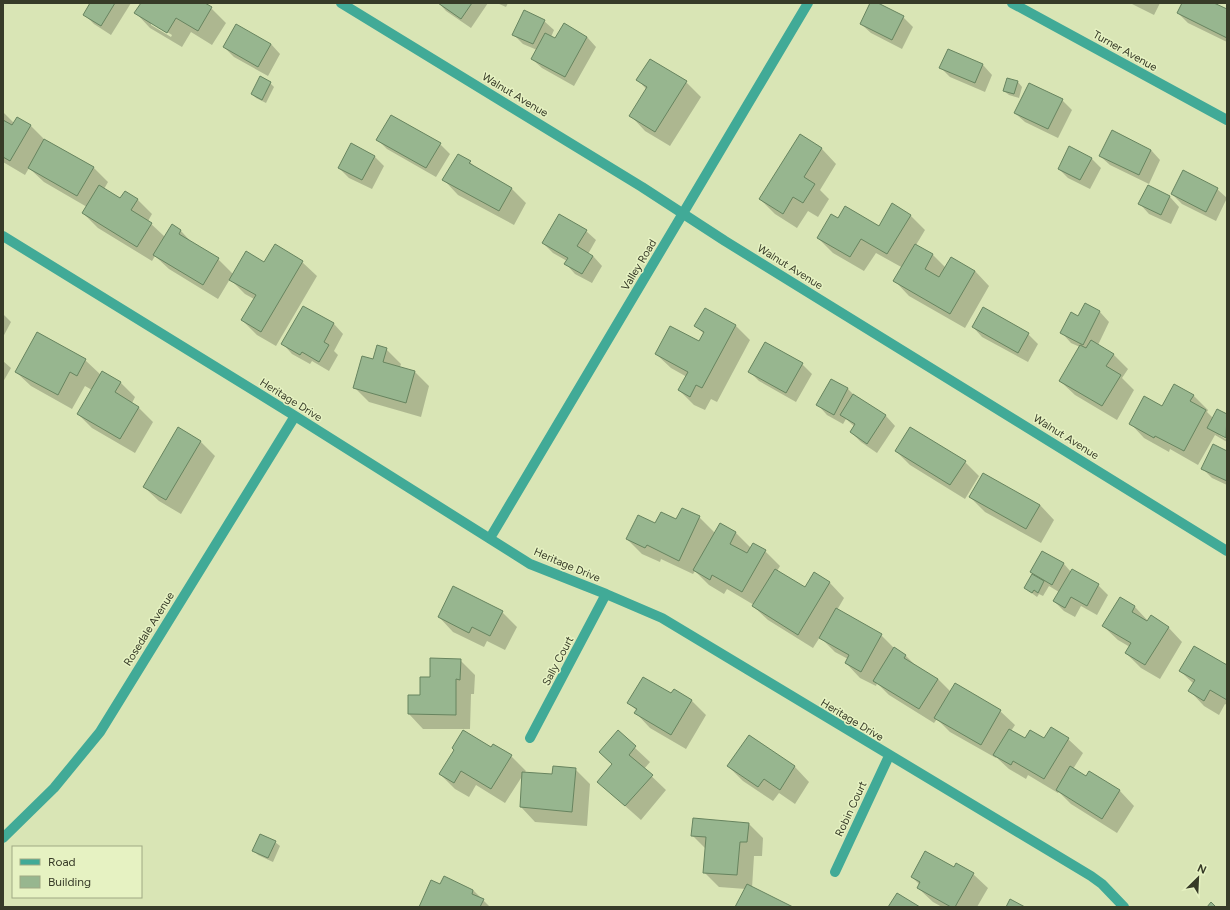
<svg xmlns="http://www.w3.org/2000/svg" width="1230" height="910" viewBox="0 0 1230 910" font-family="Figtree,sans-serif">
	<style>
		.shadow { fill: #0003; fill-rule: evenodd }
		.building { fill: #97b68f; stroke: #67845f }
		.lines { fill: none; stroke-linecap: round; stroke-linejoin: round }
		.street { stroke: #41aa97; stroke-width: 10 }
		.labels { text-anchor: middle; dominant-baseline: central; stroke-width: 3; stroke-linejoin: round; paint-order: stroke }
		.street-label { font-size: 11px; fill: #373b28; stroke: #e6f2c2 }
	</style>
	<rect width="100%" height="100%" fill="#d9e5b5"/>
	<path class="shadow" d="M91,3H131L111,35L94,24L84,14Z
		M142,3H203L211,8L226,23L212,45L191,32L182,47L150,28L136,13ZM151,22L172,35L171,37L151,25Z
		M439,3H488L471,28L446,11Z
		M497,3H508L506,7Z
		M871,3H876L903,17L913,27L902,49L871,33L861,24Z
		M1130,3H1160L1154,15Z
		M1183,3H1212L1227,10V42L1188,23L1178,13Z
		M544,21L554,30L551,37L556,40L587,37L596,47L574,86L542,68L532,59L537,50L523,44L513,34Z
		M271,44L280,54L268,76L234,57L224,47Z
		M948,50L983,65L992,75L985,92L950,77L941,68Z
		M1008,79L1018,82L1022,87L1019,98L1009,95L1004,91Z
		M638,80L686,82L701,97L670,146L645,131L631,116L647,90Z
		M270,83L274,87L266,103L256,98L252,94Z
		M1062,100L1072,110L1058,138L1025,122L1015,113Z
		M3,112L14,123L17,118L31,126L46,141L93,167L108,182L104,189L121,199L125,192L138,200L152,214L148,221L165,237L172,226L181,231L194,245L218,259L233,274L265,263L302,262L317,276L276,346L257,335L242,320L254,299L245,294L230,279L218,299L169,269L155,256L152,261L98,228L83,213L87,207L44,182L29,168L25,175L3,162Z
		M800,135L822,149L836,164L820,190L829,199L818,217L808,211L797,228L775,214L760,199Z
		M377,139L440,144L450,154L436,177L387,149Z
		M1151,150L1160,160L1149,184L1110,165L1100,156Z
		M374,156L384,166L372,189L349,178L339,168Z
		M1091,158L1101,168L1090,189L1068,178L1059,169Z
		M470,162L476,168L512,189L526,203L514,225L458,195L444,180Z
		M1148,187L1170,197L1179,207L1171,224L1149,214L1140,204Z
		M1217,189L1227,198L1216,221L1182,204L1172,194Z
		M910,215L925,230L916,245L933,255L946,268L975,271L989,286L965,328L909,296L895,281L903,268L876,253L864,271L833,253L818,238L838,219L879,227Z
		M586,231L596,240L588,254L593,256L602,266L592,283L575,274L566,264L567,261L553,253L543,243Z
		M1085,305L1100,312L1109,322L1098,345L1113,354L1128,369L1122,378L1134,390L1117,420L1075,395L1060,381L1080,347L1071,343L1062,333L1079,317Z
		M303,307L334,324L343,334L334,351L338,355L329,371L312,361L310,364L292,354L283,344Z
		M3,314L11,322L3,337Z
		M735,325L750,340L717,402L711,399L705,410L694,405L679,390L687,377L671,368L656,354L699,342L704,334L696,326Z
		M973,327L1028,334L1038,344L1028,362L982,337Z
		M386,349L401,364L400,367L415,372L429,386L421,417L369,402L354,387L374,361Z
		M85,360L101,375L102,372L121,383L135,397L132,403L138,407L153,422L135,453L92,428L78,414L92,390L85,386L72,409L31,386L16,372Z
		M3,361L11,368L3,382Z
		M802,364L812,374L796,402L759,381L749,371Z
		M831,380L848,389L855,396L886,416L895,426L877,453L861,442L851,432L855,427L846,419L843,424L827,415L818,405Z
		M1193,395L1208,410L1207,412L1214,419L1218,410L1227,415V437L1219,433V435L1227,440V442L1215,435L1198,465L1170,449L1169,452L1144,438L1130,423L1163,407Z
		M200,441L215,456L181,514L159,501L144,487Z
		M896,451L965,462L979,476L965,499L910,465Z
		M1227,452V485L1212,478L1202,468Z
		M970,497L1040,505L1054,520L1041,543L985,512Z
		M699,517L715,533L720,524L736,533L751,548L765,551L780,566L777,571L805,589L814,574L830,583L844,598L837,610L881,635L896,650L906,656L916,666L938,679L951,692L1000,711L1015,725L1011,731L1025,739H1068L1083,753L1073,769L1086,778L1090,772L1120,791L1134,806L1117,833L1071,804L1059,792L1058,793L1028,775L1026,779L1009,769L996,757V758L950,732L937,719L934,723L889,695L877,683L876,686L860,678L846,663L848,659L835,652L820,637L813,648L768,620L753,606L754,605L727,589L724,594L709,585L695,571L693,574L661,559L660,562L642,554L627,539L656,524Z
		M1042,552L1064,564L1071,572L1098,585L1108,595L1097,615L1081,606L1075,617L1064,611L1054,601L1059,592L1049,586L1043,596L1039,594L1037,597L1025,588L1037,578L1031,572Z
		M1120,598L1135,607L1148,621L1168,627L1182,642L1160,679L1141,668L1126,653L1130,647L1118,640L1103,626Z
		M502,612L517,627L505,650L487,641L484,647L453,632L439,617Z
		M460,660L475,675L474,694H471L470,729H423L409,714L421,696L431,678Z
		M1227,666V705L1225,704L1219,715L1204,706L1190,691L1194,684L1180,671Z
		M672,695L691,700L706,715L686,749L650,728L636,713L637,711L629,703Z
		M618,732L650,762L644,769L666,790L641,820L598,782L613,765L600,752Z
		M749,736L795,767L809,782L795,804L779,793L773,801L743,781L728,766Z
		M492,748L511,756L526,771L524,773L553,775L575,769L590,784L587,826L535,822L521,807L523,775L505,803L476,785L469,797L455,789L440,774Z
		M749,824L763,838L762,856H754L752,888L791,907H736L746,889L719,887L704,872L706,849L692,835Z
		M275,842L280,846L273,862L258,855L254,851Z
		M954,869L973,874L988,888L977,907H942L933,902L918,888L920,885L912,877Z
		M441,885L473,890L490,907H420Z"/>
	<path class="building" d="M90,3H115L101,26L83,15Z
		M141,3H205L212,7L198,31L176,18L167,33L134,13Z
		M438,3H472L461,19Z
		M870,3H878L904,16L892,40L860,24Z
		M1182,3H1214L1227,9V38L1177,13Z
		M524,10L545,20L533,44L512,35Z
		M564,23L587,37L565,77L531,59L545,33L555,38Z
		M236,24L271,44L258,67L223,47Z
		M948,49L983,64L975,83L939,68Z
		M650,59L687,81L655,132L629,116L647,87L636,80Z
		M260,76L271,82L262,100L251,94Z
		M1007,78L1018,81L1014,94L1003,91Z
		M1029,83L1063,99L1048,129L1014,113Z
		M391,115L441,143L426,168L376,140Z
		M17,117L31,125L10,161L3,157V120L12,125Z
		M1112,130L1151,150L1139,175L1099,156Z
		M800,134L822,148L804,177L815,184L803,203L793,197L783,214L759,199Z
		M44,139L94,167L77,196L28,168Z
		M351,143L375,156L362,180L338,168Z
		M1069,146L1092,158L1080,180L1058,169Z
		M458,154L471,161L469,163L512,188L499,211L442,180Z
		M1183,170L1218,188L1206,212L1171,194Z
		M99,185L120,198L125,191L138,199L131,210L152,223L137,247L82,213Z
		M1148,185L1170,196L1161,215L1138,204Z
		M892,203L911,215L887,254L861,239L850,257L817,238L831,214L838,218L845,206L879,226Z
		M559,214L587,230L577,246L593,256L582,274L564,264L568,258L542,243Z
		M172,224L181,230L179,234L219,258L203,285L153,255Z
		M275,244L303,261L261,332L241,320L256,295L229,280L246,251L264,262Z
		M915,244L933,254L925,269L939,277L951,257L975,271L950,314L893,281Z
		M1085,303L1100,311L1083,345L1060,333L1071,312L1078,316Z
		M303,306L334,323L324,342L329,345L319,362L302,352L300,355L281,344Z
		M983,307L1029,333L1018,353L972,327Z
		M705,308L736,325L702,388L696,385L690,397L678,390L688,372L655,354L670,326L699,341L704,332L694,326Z
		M37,332L86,359L77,376L70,372L58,395L15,372Z
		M1091,340L1114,354L1106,366L1121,375L1102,406L1059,381L1080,345L1086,348Z
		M765,342L803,363L786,393L748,372Z
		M377,345L387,348L383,362L415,371L406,403L353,388L362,356L373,359Z
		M102,371L121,382L115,392L139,407L120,439L77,414Z
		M831,379L848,388L834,415L816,405Z
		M1174,384L1194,395L1190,401L1206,410L1184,451L1155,436L1154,438L1129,424L1144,396L1162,406Z
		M853,394L886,415L867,444L850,432L855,424L840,415Z
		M1217,409L1227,414L1226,438L1207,428Z
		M178,427L201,441L166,500L143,487Z
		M910,427L966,461L950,485L895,451Z
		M1213,444L1227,451V481L1201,469Z
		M983,473L1040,505L1026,529L969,497Z
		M682,508L700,516L679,561L647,545L645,548L626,539L638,515L655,523L661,512L676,519Z
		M720,523L736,532L730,544L747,553L753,543L766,550L742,592L712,575L710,580L693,570Z
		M1042,551L1064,563L1052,585L1030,572Z
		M775,569L805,587L814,572L830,582L798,635L752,606Z
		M1072,569L1099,584L1087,606L1071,597L1065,608L1053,601Z
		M1032,574L1044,581L1038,593L1034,590L1032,593L1024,588Z
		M453,586L503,611L490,636L472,627L469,633L438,617Z
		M1120,597L1135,606L1132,612L1147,621L1151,615L1169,627L1145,665L1125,653L1131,643L1102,626Z
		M836,608L882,634L861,672L845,663L849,655L819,638Z
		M1194,646L1227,665V700L1210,690L1204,701L1188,691L1195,680L1179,671Z
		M894,647L906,655L904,658L938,679L919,709L873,681Z
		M430,658L461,659L460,680L456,679V715L408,714V695H420V677H430Z
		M643,677L671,693L674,689L692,700L671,735L634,713L637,709L627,703Z
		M955,683L1001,710L981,745L934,718Z
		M1051,727L1069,738L1044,779L1013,761L1011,765L993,755L1009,729L1025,738L1030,730L1044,738Z
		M463,730L491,747L493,744L512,755L491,789L461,771L454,783L439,774L454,750L452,748Z
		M618,730L636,746L629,755L653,775L625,806L597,782L612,764L599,752Z
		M749,735L795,766L780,790L764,779L758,787L727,766Z
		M553,766L576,768L572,812L520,807L522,772L552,774Z
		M1070,766L1086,776L1089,771L1120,790L1102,819L1056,790Z
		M693,818L749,823L747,842H740L737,875L703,873L706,837L691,836Z
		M260,834L276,841L268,858L252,851Z
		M925,851L954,867L956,863L974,873L955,907H951L917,888L920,882L911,877Z
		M444,876L473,890L472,894L484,899L480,907H419L431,880L440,884Z
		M747,884L793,907H735Z
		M897,893L920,907H888Z
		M1010,899L1025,907H1006Z
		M1211,902L1216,907H1207Z"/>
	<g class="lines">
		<path class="street" d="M341,3L642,187L725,241L1227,551
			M1012,3L1227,120
			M3,236L295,416L530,564L606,594L662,618L1091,876L1102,884L1124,907
			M490,538L808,3
			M530,738L606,594
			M3,838L54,788L100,732L295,416
			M835,872L889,756"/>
	</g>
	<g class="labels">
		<g class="street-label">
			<text transform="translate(1125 51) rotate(29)">Turner Avenue</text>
			<text transform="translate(515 95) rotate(31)">Walnut Avenue</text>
			<text transform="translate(639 265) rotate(-59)">Valley Road</text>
			<text transform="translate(790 267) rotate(32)">Walnut Avenue</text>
			<text transform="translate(291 400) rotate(32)">Heritage Drive</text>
			<text transform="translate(1066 437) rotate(32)">Walnut Avenue</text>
			<text transform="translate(567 565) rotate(23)">Heritage Drive</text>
			<text transform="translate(149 629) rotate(-58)">Rosedale Avenue</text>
			<text transform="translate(558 661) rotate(-62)">Sally Court</text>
			<text transform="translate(852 720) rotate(31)">Heritage Drive</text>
			<text transform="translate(851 809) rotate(-65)">Robin Court</text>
		</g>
	</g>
	<rect width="1230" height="910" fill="none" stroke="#373b28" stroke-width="8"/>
	<rect x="12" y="846" width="130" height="52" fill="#e6f2c2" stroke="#a0a984"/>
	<rect x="20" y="859" width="20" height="6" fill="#41aa97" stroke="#a0a984"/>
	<text x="48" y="866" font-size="12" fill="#373b28">Road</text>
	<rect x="20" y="876" width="20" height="12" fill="#97b68f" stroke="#a0a984"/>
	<text x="48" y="886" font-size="12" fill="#373b28">Building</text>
	<g transform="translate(1198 878) rotate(24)" stroke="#e6f2c2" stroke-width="3" paint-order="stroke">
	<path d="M0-3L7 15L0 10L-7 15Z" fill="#373b28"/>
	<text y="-6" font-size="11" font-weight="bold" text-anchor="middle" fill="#373b28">N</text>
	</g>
</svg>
